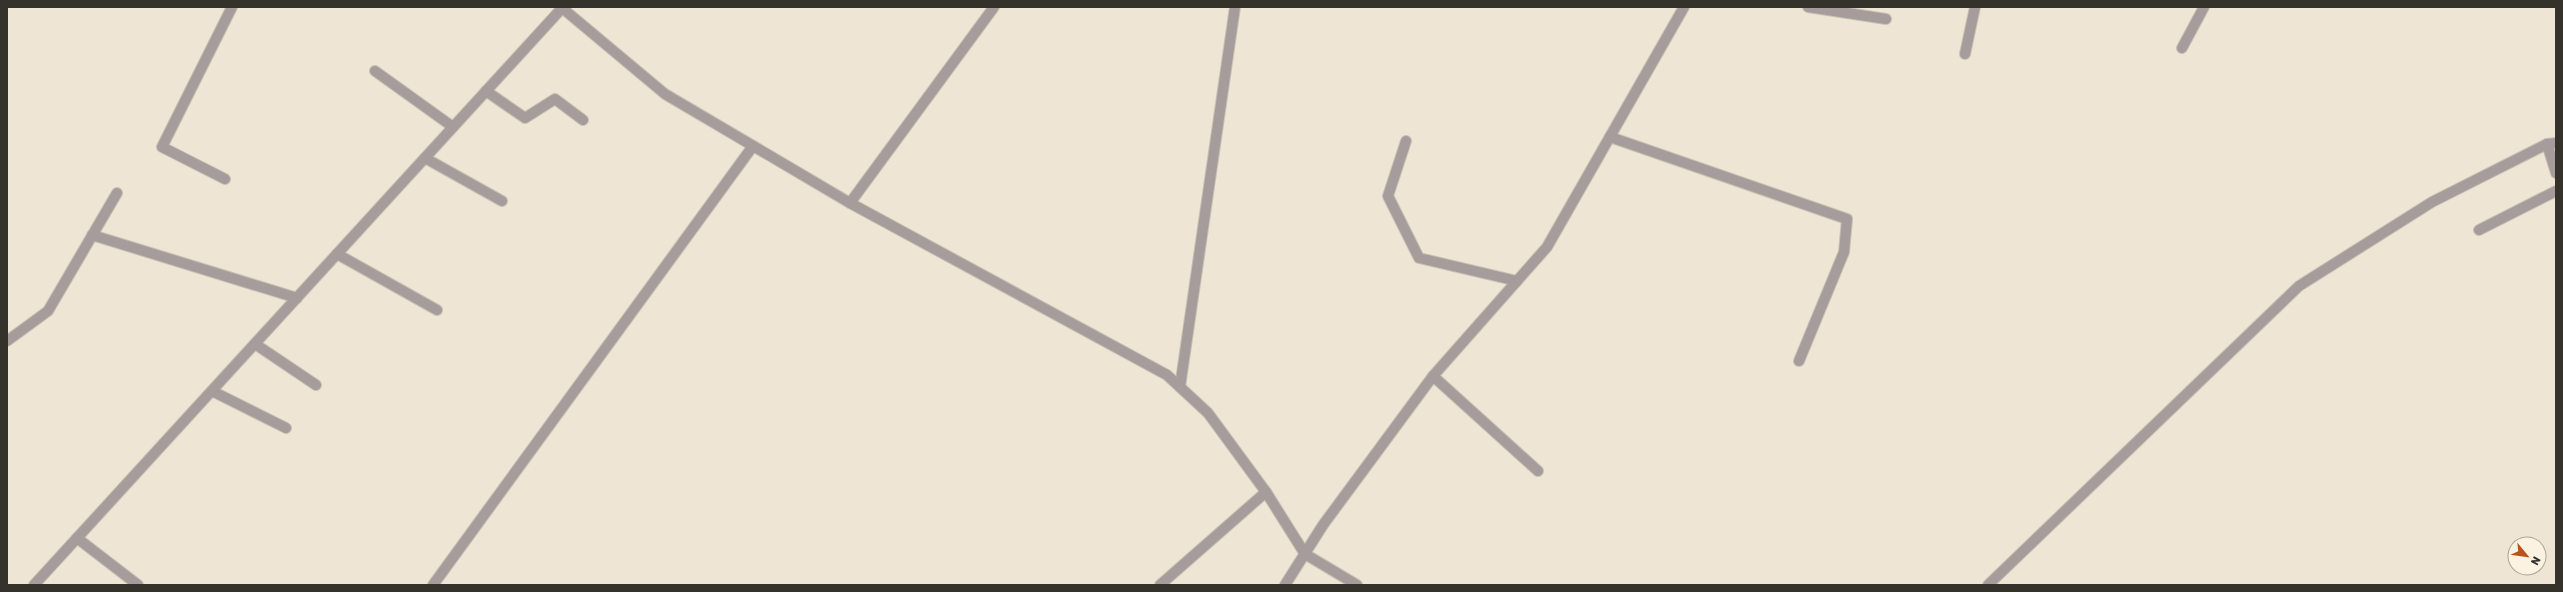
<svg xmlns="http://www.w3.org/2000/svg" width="2563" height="592" viewBox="0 0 2563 592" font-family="Rubik,sans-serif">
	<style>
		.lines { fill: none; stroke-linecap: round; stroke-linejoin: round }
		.service-casing { stroke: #c9c1b3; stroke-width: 12 }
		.minor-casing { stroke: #c9c1b3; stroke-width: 12 }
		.tertiary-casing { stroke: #c9c1b3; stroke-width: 12 }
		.service { stroke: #a59c9b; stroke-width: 10 }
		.minor { stroke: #a59c9b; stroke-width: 10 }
		.tertiary { stroke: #a59c9b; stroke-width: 10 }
	</style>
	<rect width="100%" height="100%" fill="#eee5d5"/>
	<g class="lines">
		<g class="service-casing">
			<path id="service" d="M1808,7L1886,19
				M1965,54L1975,7
				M375,71L453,127
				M486,91L525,118L555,99L583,120
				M1610,137L1847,219L1844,252L1799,361
				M1406,141L1388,196L1419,258L1517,281
				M2547,144L2556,173
				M425,158L502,201
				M225,179L162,147L232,7
				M850,203L994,7
				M2479,230L2556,191
				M92,235L297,298
				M337,254L437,310
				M7,341L48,311L117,193
				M255,344L316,385
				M1433,376L1538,471
				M1180,387L1235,7
				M212,391L286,428
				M77,538L138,585
				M433,585L753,146
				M1160,585L1266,492"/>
		</g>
		<g class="minor-casing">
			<path id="minor" d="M561,7L665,94L850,203L1167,375L1208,413L1266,492L1305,554L1357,585
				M2182,48L2204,7
				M34,585L563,7
				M1988,585L2299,286L2432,202L2547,144L2556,143"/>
		</g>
		<g class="tertiary-casing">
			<path id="tertiary" d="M1285,585L1323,525L1433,376L1547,247L1684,7"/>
		</g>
		<use href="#service" class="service"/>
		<use href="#minor" class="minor"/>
		<use href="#tertiary" class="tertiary"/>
	</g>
	<rect width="2563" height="592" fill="none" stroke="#35322c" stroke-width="16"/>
	<g transform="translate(2527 556) rotate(119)"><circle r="19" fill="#fbf2e2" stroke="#aca599"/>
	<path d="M0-3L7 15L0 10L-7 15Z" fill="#b8551c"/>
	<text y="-6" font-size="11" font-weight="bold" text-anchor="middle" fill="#35322c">N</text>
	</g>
</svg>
